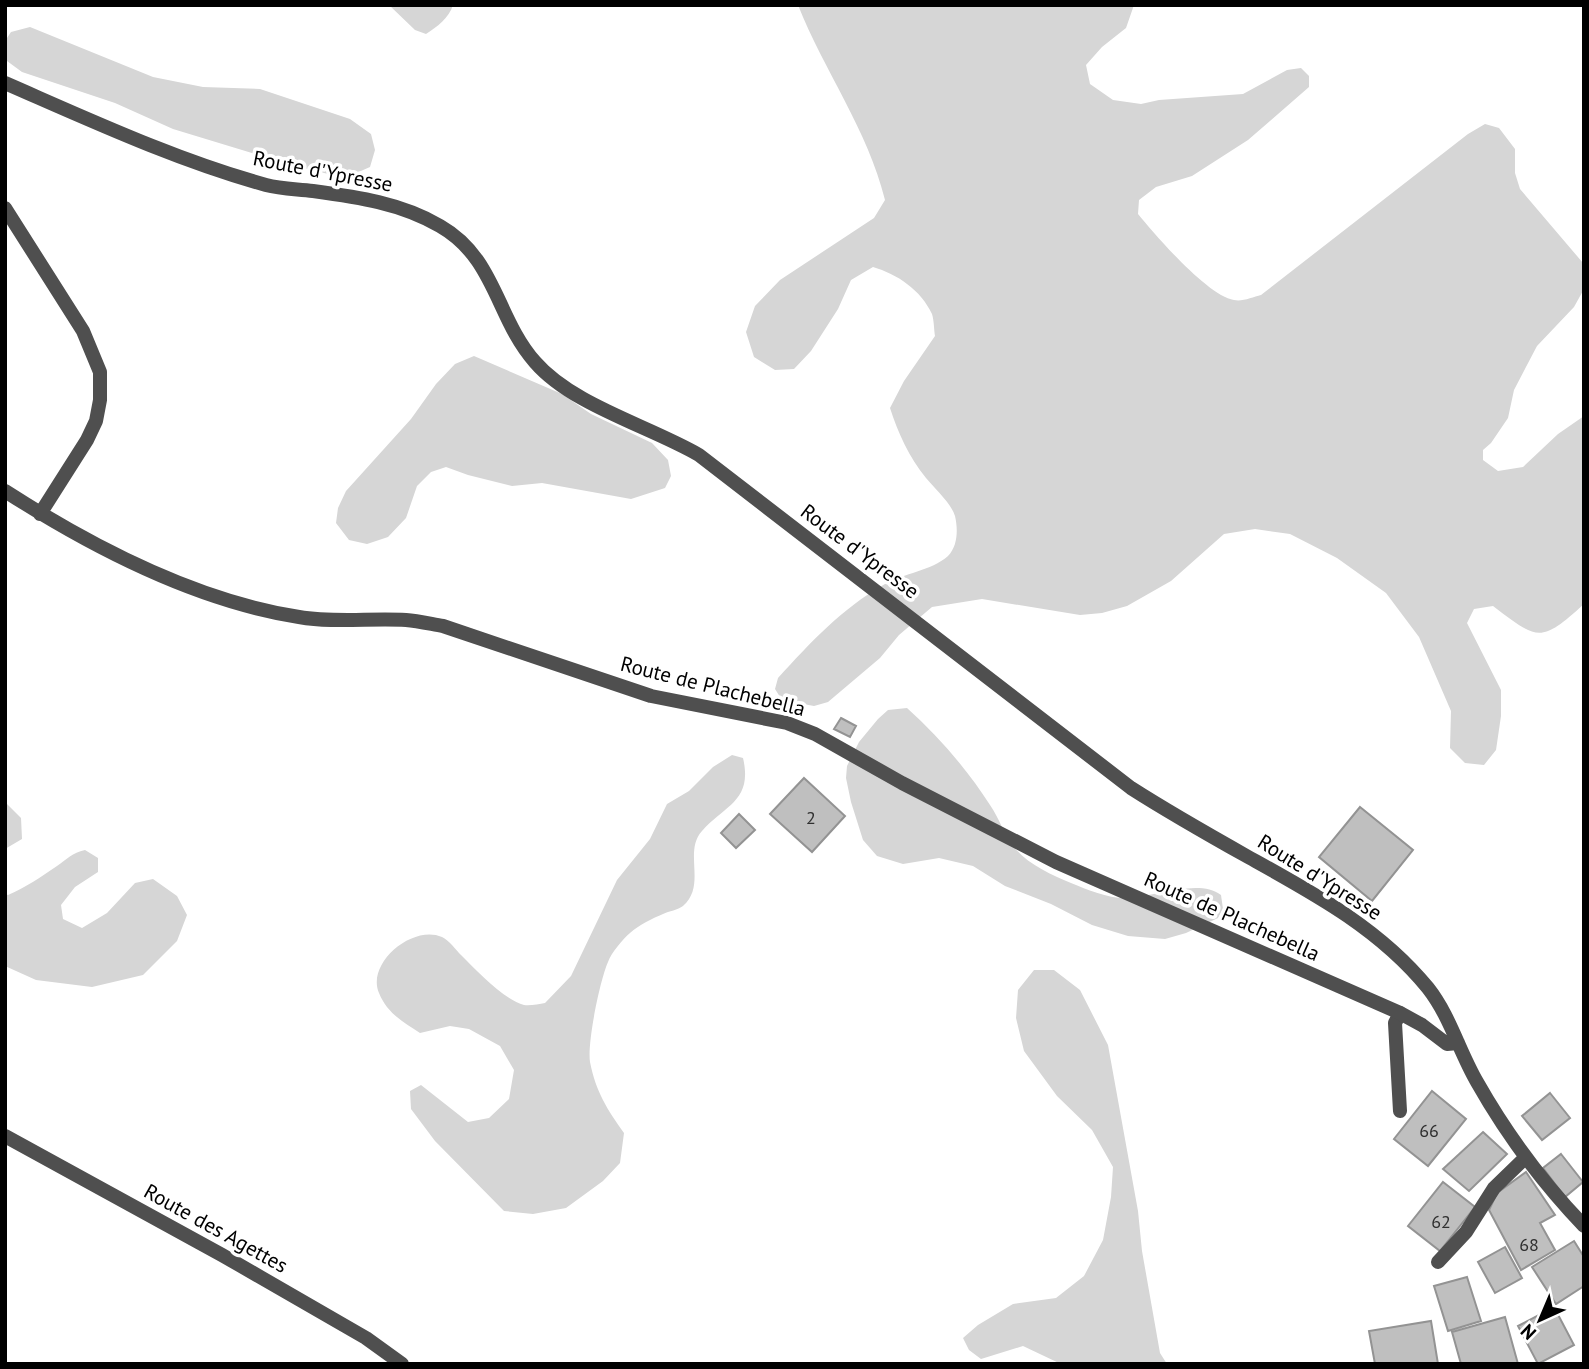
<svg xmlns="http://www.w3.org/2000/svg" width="1589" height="1369" viewBox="0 0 1589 1369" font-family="'PT Sans',sans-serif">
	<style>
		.green { fill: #d6d6d6 }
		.building { fill: #bfbfbf; stroke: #939393; stroke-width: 2 }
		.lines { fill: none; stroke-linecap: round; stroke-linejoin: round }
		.service { stroke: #4f4f4f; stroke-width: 14 }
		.minor { stroke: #4f4f4f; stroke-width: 14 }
		.tertiary { stroke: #4f4f4f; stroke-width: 14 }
		.labels { text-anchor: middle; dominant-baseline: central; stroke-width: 7; stroke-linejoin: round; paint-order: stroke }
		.number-label { font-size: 18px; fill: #303030 }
		.street-label { font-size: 21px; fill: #000; stroke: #fff }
	</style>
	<rect width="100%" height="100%" fill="#fff"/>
	<path class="green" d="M389,5H453C449,18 437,27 426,34L415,30Z
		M798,5H1134L1126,28L1102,47L1086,65L1090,84L1113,100L1141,104L1159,100L1243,94L1287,70L1301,68L1309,76V87L1248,140L1192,176L1156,187L1139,200L1138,214C1155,235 1208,296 1234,300C1242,302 1253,297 1261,295L1468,134L1485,124L1499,128L1515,149V173L1520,189L1583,263L1584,289L1574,307L1537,346L1514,390L1508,418L1491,443L1483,450V460L1498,471L1523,467L1558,434L1584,416V604C1540,644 1538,640 1493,606L1474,609L1467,623L1501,690V716L1496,750L1484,765L1465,763L1450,748L1451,711L1419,637L1386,593L1337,558L1290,534L1255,529L1224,534L1171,581L1127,606L1102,613L1080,615L982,599L932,607L899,635L880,658L828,702L814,706L782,700L775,689L778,678C811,642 841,609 885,584C904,573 931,571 948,556C958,546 958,529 955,516C951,503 935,489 926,478C909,457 898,433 890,408L904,381L935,336C934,330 934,320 932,314C921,290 897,274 873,267L851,280L838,309L811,351L794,369L775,370L754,357L746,332L755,306L780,280L874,218L885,200C868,130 824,71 798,5Z
		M30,27L153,77L203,87L260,89L350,119L371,134L375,150L370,167L345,178L295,166L173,129L115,103L22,72L7,61L5,41L11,32Z
		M474,356L562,394L591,414L652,443L668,460L671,476L665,488L631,499L542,483L512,486L468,475L446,467L431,472L417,486L406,518L388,537L367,544L349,540L336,523L338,508L346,491L411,419L436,384L455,364Z
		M907,708C938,736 967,769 990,805C999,818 1004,834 1013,846C1027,864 1051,875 1071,883C1088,890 1110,899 1127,898C1154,897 1199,878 1221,895L1223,909L1218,918L1186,933L1165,939L1128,936L1092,925L1051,904L1005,886L973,866L939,858L903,864L877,856L863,840L851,802L846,778L847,766L859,742L878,719L888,710Z
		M732,755L743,758C753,801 725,805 702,831C683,852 707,885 683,906C678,910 669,911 663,914C653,918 639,925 630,933C623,939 611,953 608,962C600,980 587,1043 590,1062C596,1092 607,1109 624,1133L620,1163L603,1181L566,1208L533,1214L504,1211L435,1141L411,1109L410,1091L421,1085L468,1122L489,1118L509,1099L514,1070L500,1046L469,1029L450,1026L420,1033C403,1022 387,1013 379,993C366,963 413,924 442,937C449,940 456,950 461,955C476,970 504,1000 524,1005C530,1006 539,1004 545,1003L571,976L617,880L650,839L667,804L689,791L713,767Z
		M5,802L21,818L22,839L5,849Z
		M85,850L98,858V872L75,887L61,905L63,919L82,928L107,913L135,883L153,879L177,896L187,915L177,941L143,975L92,987L36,980L5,966V894L8,895C26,887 41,877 57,866C67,859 72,853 85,850Z
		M1034,970H1054L1080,990L1108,1045L1138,1211L1142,1251L1160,1353L1167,1364H1061L1023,1346L981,1359L969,1350L963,1338L978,1325L1013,1304L1056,1298L1084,1276L1103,1240L1111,1197L1113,1167L1092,1130L1057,1096L1024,1051L1016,1018L1018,990Z"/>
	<path class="building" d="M841,718L856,726L850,737L834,729Z
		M804,778L845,816L812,852L770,814Z
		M1360,807L1413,850L1372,901L1319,857Z
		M739,814L755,830L736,848L721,833Z
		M1432,1091L1466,1119L1428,1166L1394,1139Z
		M1550,1093L1570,1118L1542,1140L1522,1116Z
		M1483,1132L1507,1154L1469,1191L1443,1169Z
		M1561,1154L1583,1182L1565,1197L1543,1168Z
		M1526,1172L1555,1215L1540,1223L1555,1250L1521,1270L1489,1210L1497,1193Z
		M1443,1182L1475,1207L1440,1251L1408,1226Z
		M1574,1241L1584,1257V1286L1556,1304L1532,1267Z
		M1505,1247L1522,1278L1495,1293L1478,1262Z
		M1467,1277L1481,1321L1448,1331L1434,1286Z
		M1554,1307L1574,1345L1538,1364L1518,1326Z
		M1505,1317L1518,1364H1461L1452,1332Z
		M1431,1321L1438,1364H1375L1369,1331Z"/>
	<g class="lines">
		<path class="service" d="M1400,1013L1395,1023L1400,1111
			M1438,1262L1466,1232L1494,1188L1525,1158"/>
		<path class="minor" d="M5,83C90,120 176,160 266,185C281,189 298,189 313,191C357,197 401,203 440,226C496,258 496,318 535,362C572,405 649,426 699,455L1131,788C1170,813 1209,835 1250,858C1315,894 1380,929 1428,988C1450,1016 1459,1051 1477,1082C1507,1135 1542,1182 1584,1226
			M5,208L83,331L100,372V400L96,421L87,440L40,514
			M5,491C92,547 196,601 299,617C334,623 370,618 406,620C418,621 431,624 443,626L651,696L787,723L815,734L902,783L1056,862L1400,1013L1422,1025L1447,1044L1458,1043"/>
		<path class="tertiary" d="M5,1136L222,1255L366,1338L402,1364"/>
	</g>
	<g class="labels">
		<g class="number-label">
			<text x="811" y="817">2</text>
			<text x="1429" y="1130">66</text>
			<text x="1441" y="1221">62</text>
			<text x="1529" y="1244">68</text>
		</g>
		<g class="street-label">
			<text transform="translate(323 171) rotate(11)">Route d'Ypresse</text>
			<text transform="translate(860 551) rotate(37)">Route d'Ypresse</text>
			<text transform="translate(713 686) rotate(14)">Route de Plachebella</text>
			<text transform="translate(1320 877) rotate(32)">Route d'Ypresse</text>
			<text transform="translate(1232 916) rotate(24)">Route de Plachebella</text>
			<text transform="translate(216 1228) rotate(29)">Route des Agettes</text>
		</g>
	</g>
	<rect width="1589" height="1369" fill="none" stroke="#000000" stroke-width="14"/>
	<g transform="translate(1540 1320) rotate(224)" stroke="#ffffff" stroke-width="5" paint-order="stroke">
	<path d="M0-5L12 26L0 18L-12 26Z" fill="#000000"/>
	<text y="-10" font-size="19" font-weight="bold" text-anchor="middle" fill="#000000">N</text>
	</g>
</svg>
